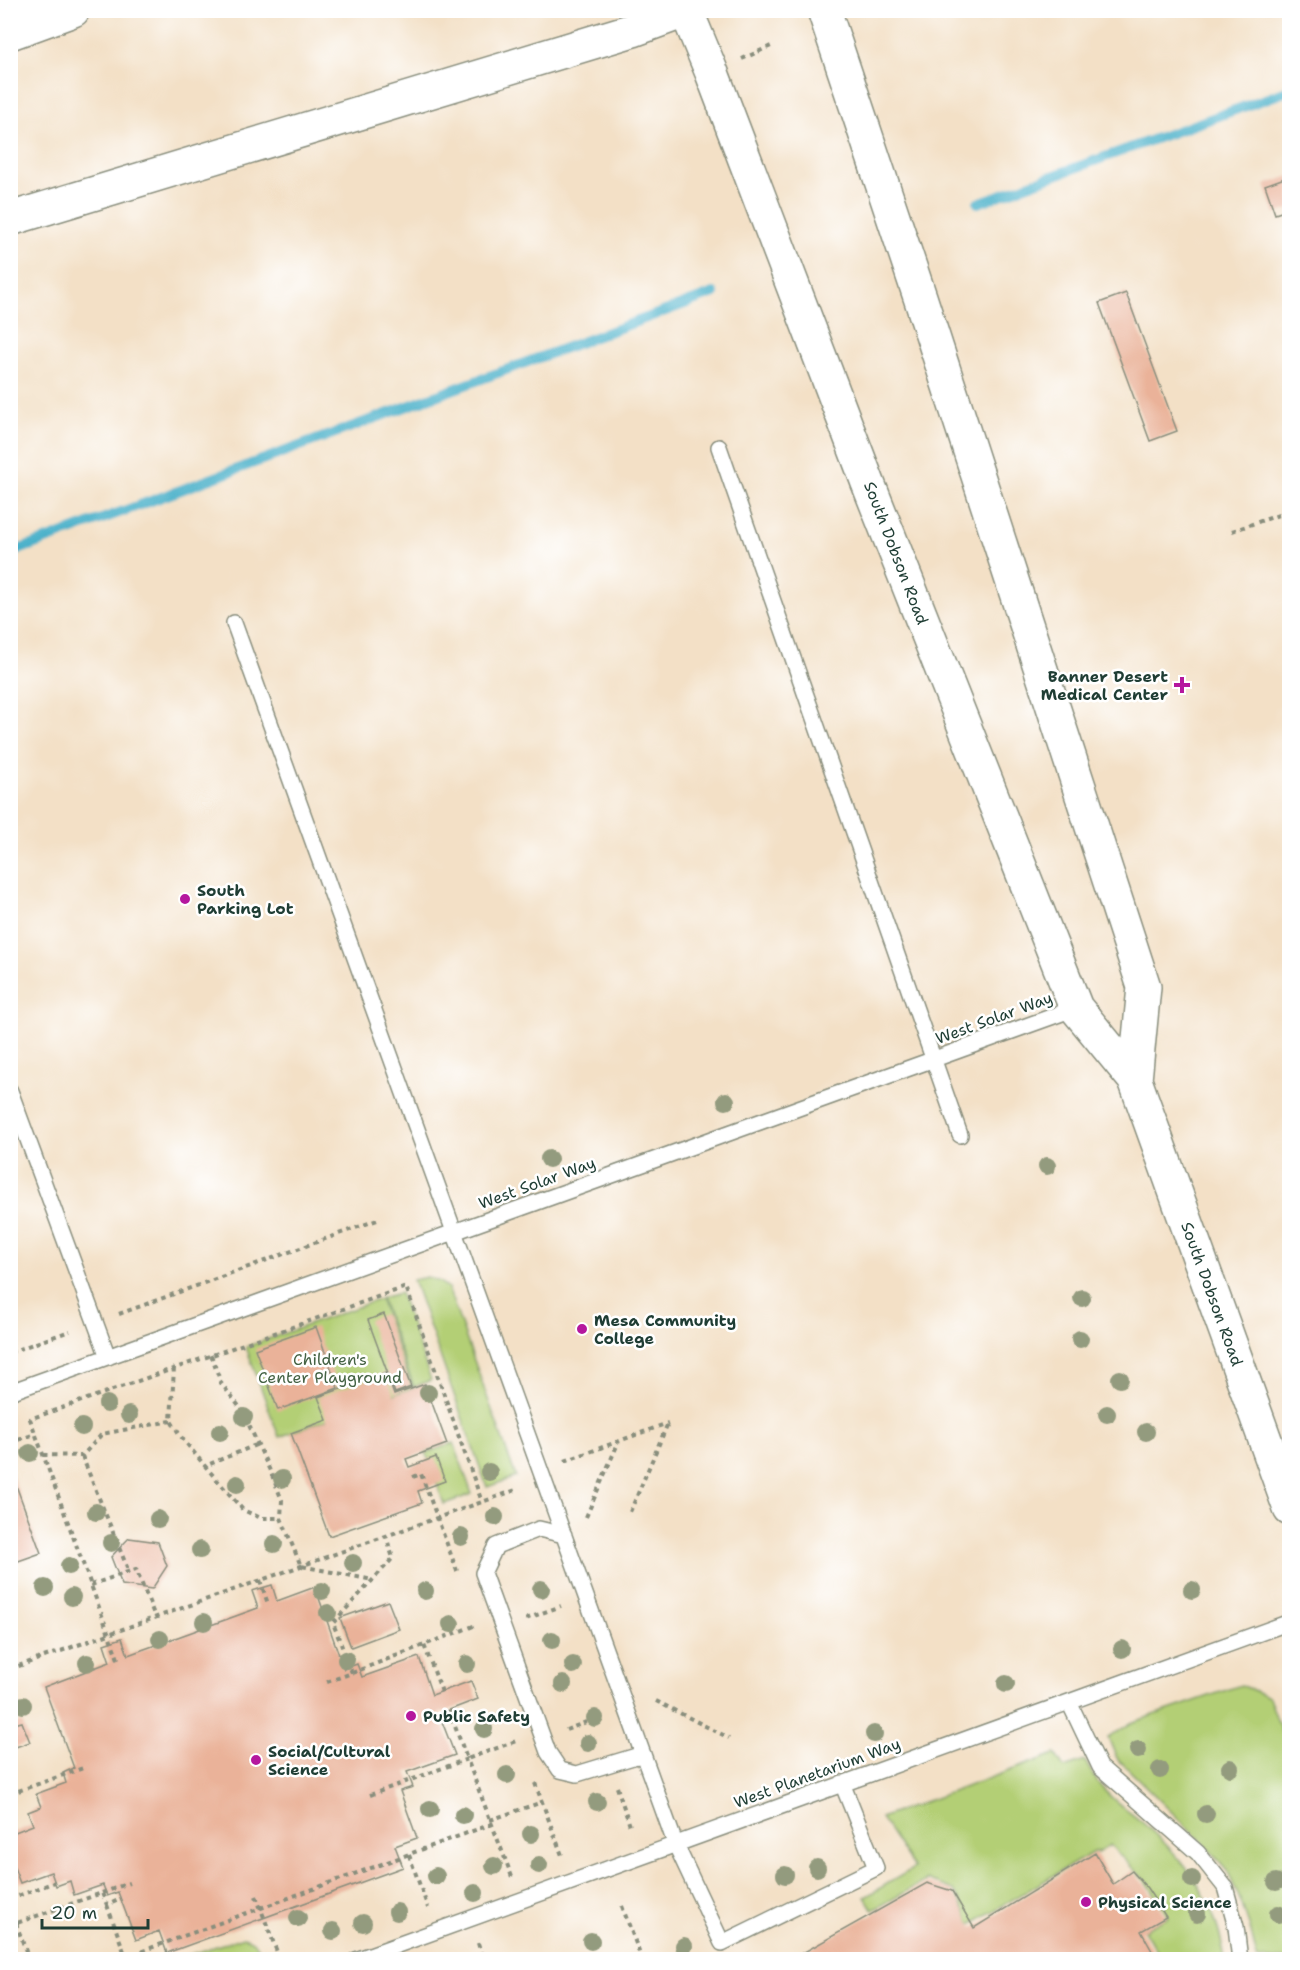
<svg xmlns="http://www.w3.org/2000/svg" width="1300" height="1970" viewBox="0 0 1300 1970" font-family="'Shantell Sans',sans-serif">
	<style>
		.green { fill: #b3cf75; stroke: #698654; stroke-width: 1.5 }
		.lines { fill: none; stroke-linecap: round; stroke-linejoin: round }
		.stream { stroke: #4ab0c9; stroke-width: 10 }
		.building { fill: #eab299 }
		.service-casing { stroke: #898e7d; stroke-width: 18 }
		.secondary-casing { stroke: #898e7d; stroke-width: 36 }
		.motorway-casing { stroke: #898e7d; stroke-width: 36 }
		.path { stroke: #898e7d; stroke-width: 4; stroke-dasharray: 4.5 4.5; stroke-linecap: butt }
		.service { stroke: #fff; stroke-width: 15 }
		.secondary { stroke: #fff; stroke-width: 33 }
		.motorway { stroke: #fff; stroke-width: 33 }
		.tree { fill: #939b7e }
		.poi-dot { fill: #b5179e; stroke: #fff; stroke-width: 2 }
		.labels { text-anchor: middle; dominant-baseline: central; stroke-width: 5; stroke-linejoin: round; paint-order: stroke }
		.street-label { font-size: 16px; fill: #1f3d34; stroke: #fff }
		.poi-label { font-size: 16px; font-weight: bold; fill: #1f3d34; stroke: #fff; text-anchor: start }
		.park-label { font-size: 16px; fill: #446244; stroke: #fff }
	</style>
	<rect width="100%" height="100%" fill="#fff"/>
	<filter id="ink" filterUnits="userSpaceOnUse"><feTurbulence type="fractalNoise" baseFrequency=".0167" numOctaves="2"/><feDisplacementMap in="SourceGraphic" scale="12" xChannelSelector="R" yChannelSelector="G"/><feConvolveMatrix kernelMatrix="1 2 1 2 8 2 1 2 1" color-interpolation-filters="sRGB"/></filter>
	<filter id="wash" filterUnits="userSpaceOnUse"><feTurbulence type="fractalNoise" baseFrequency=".008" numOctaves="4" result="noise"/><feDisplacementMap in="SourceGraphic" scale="24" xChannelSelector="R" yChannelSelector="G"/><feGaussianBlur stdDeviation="1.35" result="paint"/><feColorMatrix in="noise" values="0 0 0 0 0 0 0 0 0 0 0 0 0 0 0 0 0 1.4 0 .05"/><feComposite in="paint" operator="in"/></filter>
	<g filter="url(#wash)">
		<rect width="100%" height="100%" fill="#f3e0c6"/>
		<path class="green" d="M427,1277L438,1281L448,1288L516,1477L487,1487L413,1280Z
			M400,1293L431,1380L414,1387L381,1298Z
			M380,1299L413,1388L279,1437L246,1347Z
			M454,1443L472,1494L444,1504L426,1453Z
			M1241,1685L1269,1697L1289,1753V1959H1257L1251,1931L1241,1902L1227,1870L1207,1847L1117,1758L1108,1738L1131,1723Z
			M1055,1754L1064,1768L1085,1761C1089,1768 1094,1777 1099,1784C1111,1800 1129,1811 1144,1824C1189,1863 1215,1900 1225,1959H1161L1144,1930L1169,1917L1149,1885L1110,1845L1097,1853L1095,1851L971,1924L954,1890L927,1880L873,1910L865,1897L914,1868L881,1818Z
			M243,1937C256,1940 259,1947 263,1959H178Z"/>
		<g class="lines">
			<path class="stream" d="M978,203L1290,90
				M10,553L714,293"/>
		</g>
		<g id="blocks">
			<path class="building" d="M1290,176V209L1275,214L1265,185Z
				M1126,293L1177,431L1150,441L1099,303Z
				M384,1314L411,1387L395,1393L368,1320Z
				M316,1327L338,1388L278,1410L255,1349Z
				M386,1373L394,1395L425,1384L447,1444L406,1459L409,1467L436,1457L445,1481L418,1491L422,1503L329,1536L291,1433L327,1420L318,1397Z
				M10,1469L41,1553L10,1564Z
				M129,1538L158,1542L167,1566L152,1589L122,1585L111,1557Z
				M272,1585L277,1601L315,1587L344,1669L357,1664L362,1677L419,1657L432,1695L471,1681L478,1699L439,1714L455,1755L407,1772L413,1787L400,1791L417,1838L395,1846L403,1867L167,1953L159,1931L136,1940L118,1892L107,1896L103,1885L74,1895L70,1881L56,1886L51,1872L20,1883L10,1857V1834L33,1825L28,1812L41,1807L36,1794L66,1783L63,1773L74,1768L44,1687L110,1662L104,1644L122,1638L128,1655L258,1608L252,1591Z
				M388,1601L399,1629L351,1647L340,1618Z
				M22,1722L30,1742L10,1749V1725Z
				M1095,1853L1113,1884L1132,1871L1147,1888L1166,1917L1141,1931L1157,1960H790L927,1883L952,1891L974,1928Z"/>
		</g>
	</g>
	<g filter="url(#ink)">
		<use href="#blocks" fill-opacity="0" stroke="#898e7d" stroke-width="1.5"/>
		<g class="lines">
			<g class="service-casing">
				<path id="service" d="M719,447L960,1135
					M234,623L675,1843L722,1943L876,1868L842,1783
					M10,1091L108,1357
					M10,1392L1076,1008
					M564,1535L539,1529L496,1546L483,1573L548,1752L560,1770L577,1774L643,1754
					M1069,1702L1100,1767L1198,1853L1225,1887L1236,1927L1240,1960
					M356,1960L1290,1622"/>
			</g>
			<g class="secondary-casing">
				<path id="secondary" d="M686,10L712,73L868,483L1076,1008L1135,1080L1290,1509
					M824,10L920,297L1144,987L1135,1080"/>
			</g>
			<g class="motorway-casing">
				<path id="motorway" d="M10,33L73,10
					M10,219L633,30L687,10"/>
			</g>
			<path class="path" d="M742,59L771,46
				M1232,531L1290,511
				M119,1314L380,1219
				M10,1352L70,1331
				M211,1355L221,1383L242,1410L271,1473L282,1500L281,1518L301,1566L373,1580
				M174,1368L171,1421L182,1438L205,1466
				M10,1443L35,1434
				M256,1445L205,1466L243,1510L261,1518H281
				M43,1455L82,1456L102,1434L171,1421
				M82,1456L129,1572
				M565,1461L668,1423
				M413,1477L421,1474L457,1571
				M630,1512L668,1423
				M586,1517L619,1441
				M260,1580L268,1604
				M91,1585L136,1569L155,1617
				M526,1619L561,1606
				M118,1659L30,1419L406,1287L482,1502
				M10,1669L519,1489
				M352,1673L424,1645
				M327,1682L352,1673L333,1623L393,1558L386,1536
				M442,1692L424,1645L476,1625
				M656,1701L729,1738
				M449,1710L467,1759L516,1741
				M566,1730L601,1716
				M535,1783L563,1858
				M617,1787L630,1826
				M10,1794L86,1767
				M370,1795L467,1759L512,1877
				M490,1820L542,1802
				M409,1855L428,1908
				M102,1893L129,1883
				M256,1896L280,1960
				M10,1899L55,1882
				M107,1905L126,1957L492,1824
				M10,1906L29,1960
				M622,1906L642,1960
				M10,1927L17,1923L102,1893L107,1905L121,1899
				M478,1943L483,1960"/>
			<use href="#service" class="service"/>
			<use href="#secondary" class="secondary"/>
			<use href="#motorway" class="motorway"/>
		</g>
		<g class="tree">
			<circle cx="726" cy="1101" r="9"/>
			<circle cx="549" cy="1159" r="9"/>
			<circle cx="1047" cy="1166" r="9"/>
			<circle cx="1082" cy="1298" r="9"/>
			<circle cx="1080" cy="1339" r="9"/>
			<circle cx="1120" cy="1379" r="9"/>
			<circle cx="428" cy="1393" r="9"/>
			<circle cx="107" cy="1404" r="9"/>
			<circle cx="1107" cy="1414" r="9"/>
			<circle cx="129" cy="1415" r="9"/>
			<circle cx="244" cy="1417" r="9"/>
			<circle cx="82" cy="1427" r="9"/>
			<circle cx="220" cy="1432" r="9"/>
			<circle cx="1146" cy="1432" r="9"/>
			<circle cx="30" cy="1453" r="9"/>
			<circle cx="489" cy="1472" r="9"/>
			<circle cx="282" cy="1479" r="9"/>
			<circle cx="237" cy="1484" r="9"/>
			<circle cx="96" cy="1512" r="9"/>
			<circle cx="495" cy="1517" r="9"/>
			<circle cx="158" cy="1519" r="9"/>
			<circle cx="461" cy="1537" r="9"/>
			<circle cx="111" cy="1543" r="9"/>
			<circle cx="274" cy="1544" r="9"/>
			<circle cx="200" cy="1550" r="9"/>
			<circle cx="353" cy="1563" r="9"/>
			<circle cx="69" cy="1566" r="9"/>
			<circle cx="45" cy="1588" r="9"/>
			<circle cx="541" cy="1589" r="9"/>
			<circle cx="1192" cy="1590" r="9"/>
			<circle cx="322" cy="1591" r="9"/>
			<circle cx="425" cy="1591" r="9"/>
			<circle cx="72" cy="1597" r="9"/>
			<circle cx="328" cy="1613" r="9"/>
			<circle cx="204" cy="1622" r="9"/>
			<circle cx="451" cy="1624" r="9"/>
			<circle cx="160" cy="1639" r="9"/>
			<circle cx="552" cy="1640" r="9"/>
			<circle cx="1122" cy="1649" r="9"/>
			<circle cx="346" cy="1660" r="9"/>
			<circle cx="87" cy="1663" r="9"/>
			<circle cx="467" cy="1664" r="9"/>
			<circle cx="573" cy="1665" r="9"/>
			<circle cx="563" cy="1684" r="9"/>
			<circle cx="1006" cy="1684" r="9"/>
			<circle cx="23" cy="1705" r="9"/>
			<circle cx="595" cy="1718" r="9"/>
			<circle cx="484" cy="1729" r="9"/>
			<circle cx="874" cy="1734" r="9"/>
			<circle cx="588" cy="1743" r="9"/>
			<circle cx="1138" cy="1750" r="9"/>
			<circle cx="1230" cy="1768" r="9"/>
			<circle cx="1160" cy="1770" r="9"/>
			<circle cx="507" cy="1775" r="9"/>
			<circle cx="597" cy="1802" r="9"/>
			<circle cx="430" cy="1809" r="9"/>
			<circle cx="1206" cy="1814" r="9"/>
			<circle cx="463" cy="1815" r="9"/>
			<circle cx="531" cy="1834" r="9"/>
			<circle cx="539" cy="1865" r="9"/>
			<circle cx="494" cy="1866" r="9"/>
			<circle cx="817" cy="1868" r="9"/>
			<circle cx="785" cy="1875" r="9"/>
			<circle cx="436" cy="1876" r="9"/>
			<circle cx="1192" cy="1879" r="9"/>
			<circle cx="1276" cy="1882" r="9"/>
			<circle cx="475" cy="1893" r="9"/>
			<circle cx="397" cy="1912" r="9"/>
			<circle cx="1197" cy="1914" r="9"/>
			<circle cx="1278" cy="1914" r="9"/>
			<circle cx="298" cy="1918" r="9"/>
			<circle cx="363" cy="1923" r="9"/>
			<circle cx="333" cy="1931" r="9"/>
			<circle cx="591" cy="1941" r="9"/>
			<circle cx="684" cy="1946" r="9"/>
		</g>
	</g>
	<g class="poi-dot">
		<path d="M1179 676h6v6h6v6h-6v6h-6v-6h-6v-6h6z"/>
		<circle cx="185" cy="899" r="6"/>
		<circle cx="582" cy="1329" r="6"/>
		<circle cx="411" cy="1716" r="6"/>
		<circle cx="256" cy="1760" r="6"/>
		<circle cx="1086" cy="1902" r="6"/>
	</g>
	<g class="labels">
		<g class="street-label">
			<text transform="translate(896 553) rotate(69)">South Dobson Road</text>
			<text transform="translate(994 1018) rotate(-20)">West Solar Way</text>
			<text transform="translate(537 1183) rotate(-20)">West Solar Way</text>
			<text transform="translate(1212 1294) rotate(70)">South Dobson Road</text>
			<text transform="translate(817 1773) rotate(-20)">West Planetarium Way</text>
		</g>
		<g class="poi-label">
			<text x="1168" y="676" text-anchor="end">Banner Desert<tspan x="1168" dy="18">Medical Center</tspan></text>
			<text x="197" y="890">South<tspan x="197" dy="18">Parking Lot</tspan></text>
			<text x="594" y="1320">Mesa Community<tspan x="594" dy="18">College</tspan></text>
			<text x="423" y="1716">Public Safety</text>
			<text x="268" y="1751">Social/Cultural<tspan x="268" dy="18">Science</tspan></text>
			<text x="1098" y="1902">Physical Science</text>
		</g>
		<g class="park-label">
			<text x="330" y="1359">Children's<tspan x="330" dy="18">Center Playground</tspan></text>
		</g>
	</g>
	<rect width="1300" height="1970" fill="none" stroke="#fff" stroke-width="36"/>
	<path d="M42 1919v9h106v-9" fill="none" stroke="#1f3d34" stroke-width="3"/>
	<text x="51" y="1919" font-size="18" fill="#1f3d34" stroke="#ffffff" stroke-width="4.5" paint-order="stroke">20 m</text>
</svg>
